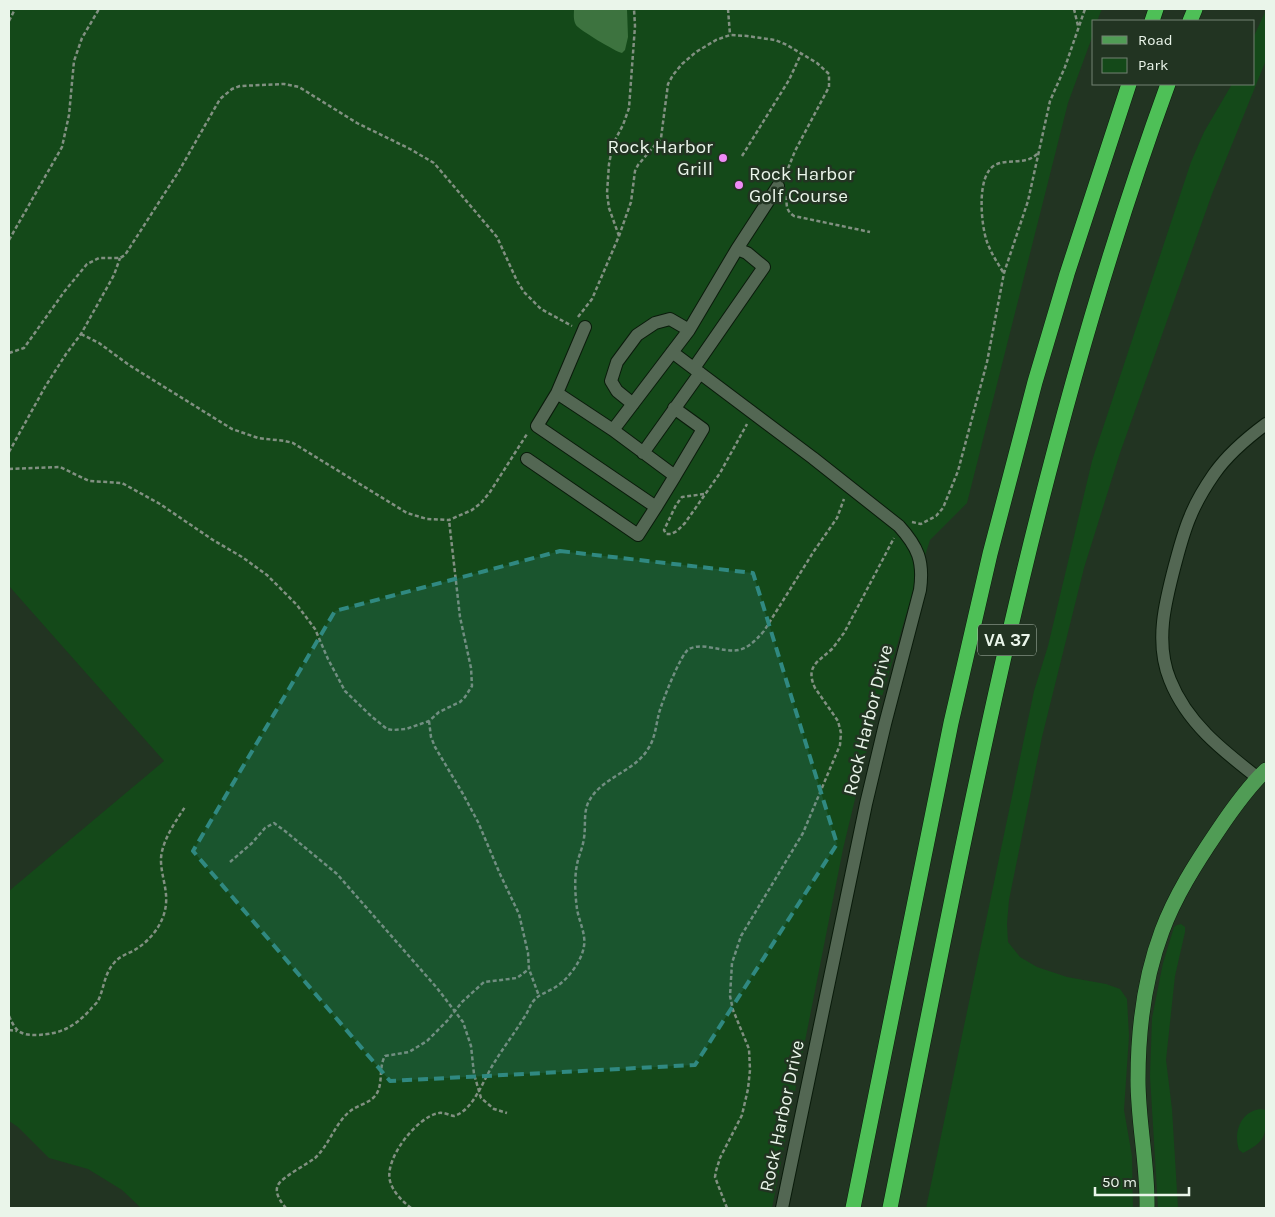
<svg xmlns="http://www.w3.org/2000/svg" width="1275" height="1217" viewBox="0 0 1275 1217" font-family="Karla,sans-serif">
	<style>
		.green { fill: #144919 }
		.water { fill: #3d733f }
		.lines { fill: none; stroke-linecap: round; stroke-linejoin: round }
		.minor-casing { stroke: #0a1b0b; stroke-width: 14 }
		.major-casing { stroke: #0a1b0b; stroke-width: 16 }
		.highway-casing { stroke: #0a1b0b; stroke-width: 16 }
		.path { stroke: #819081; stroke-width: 2.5; stroke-dasharray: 4 2.5; stroke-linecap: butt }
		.minor { stroke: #536753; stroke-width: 12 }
		.major { stroke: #509c55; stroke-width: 15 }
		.highway { stroke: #4ec057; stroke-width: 15 }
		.marked { fill: #308981; fill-opacity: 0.2; stroke: #308981; stroke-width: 4; stroke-dasharray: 10 6; stroke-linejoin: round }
		.poi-dot { fill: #ef8bf6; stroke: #223422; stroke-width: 2 }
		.labels { text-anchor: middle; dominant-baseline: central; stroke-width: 5; stroke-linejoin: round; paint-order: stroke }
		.shield { fill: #223422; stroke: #aebbae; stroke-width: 1 }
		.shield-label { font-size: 18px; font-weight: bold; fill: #eaf5ea }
		.poi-label { font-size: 19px; fill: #eaf5ea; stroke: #223422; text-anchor: end }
		.street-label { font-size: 19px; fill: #eaf5ea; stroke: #223422 }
	</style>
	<rect width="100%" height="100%" fill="#223422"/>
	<path class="green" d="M9,9H1102L1097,21H1094V32L1068,103L967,503L930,540L906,615L869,741L843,849L772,1208H141L122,1190L88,1169L49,1158L18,1127L9,1121V891L164,761L9,586Z
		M1266,10V60L1212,194L1120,453L1084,568L1042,737L1009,900L1007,924L1008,942L1020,957L1037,967L1067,977L1106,984L1120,989L1127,999L1129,1036L1124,1110L1132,1156L1133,1208H926L1034,691L1048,646L1092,461L1191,162L1204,132L1232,84H1254V36Z
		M1181,924L1185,927V932L1175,976L1166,1060L1172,1109L1178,1208H1158L1150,1076L1152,1018L1163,963L1174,927L1177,925Z
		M1261,1109L1266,1110C1266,1134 1267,1141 1243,1153L1239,1150C1233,1132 1241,1111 1261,1109Z"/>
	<path class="water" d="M574,9H627L628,37L625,50L622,53C616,52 578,29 576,25C573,20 574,14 574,9Z"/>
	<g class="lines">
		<g class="minor-casing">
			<path id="minor" d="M672,352L813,458L899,526C918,547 924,561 920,590L885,724L866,804L782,1208
				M694,368L764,267L747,253L737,249
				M557,393L585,327
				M633,404L617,391L611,381L617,362L637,335L655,323L670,319L689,330
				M674,408L703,429L675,476
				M613,430L557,393L537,426L656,507L675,476L613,430L689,330L737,249L778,186
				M643,453L700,373
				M527,459L638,535L656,507
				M1258,778C1222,750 1187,723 1170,680C1154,641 1166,599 1176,561C1180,546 1184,531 1190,517C1196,502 1205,487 1214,474C1228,454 1247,438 1266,424"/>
		</g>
		<g class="major-casing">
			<path id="major" d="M1147,1208C1148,1165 1138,1123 1138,1080C1138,1030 1144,979 1162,931C1175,896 1196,863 1217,832C1231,811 1247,788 1266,770"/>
		</g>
		<g class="highway-casing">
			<path id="highway" d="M1152,21L1156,9
				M1190,21L1195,9
				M853,1208L951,723L990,554L1035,382L1067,274L1129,84
				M890,1208C966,830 1035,448 1168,84"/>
		</g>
		<path class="path" d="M728,9L730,35
			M1074,9L1078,26
			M9,21L15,9
			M742,156L789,80L801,54
			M787,196C786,204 786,211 794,216L870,232
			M619,236L609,208L607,193L609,164L613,144L623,125L629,108L635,26L634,9
			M9,240L62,147L69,115L74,61L82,38L99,9
			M1003,272C997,262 991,253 987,242C981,225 976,175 995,165C1009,158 1026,166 1038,153
			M578,317L592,299L619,236L631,202L635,171L638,165L661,138L668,84L673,75L682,64L696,52L716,40L730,35L747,36L775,40L787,45L817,63L829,74V87L795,151L785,176
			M81,334L99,343L129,365L232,429L258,438L285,441L293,443L407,513L427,519L449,520L472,510L481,503L490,492L527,434
			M9,353L24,348L64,292L87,264L99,258H120L125,255L179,171L220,99L232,89L240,86L284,84L299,87L357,123L410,149L434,163L497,237L517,281L524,292L541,309L572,326
			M9,452L45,387L66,354L81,334L114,275L120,258
			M9,469L60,467L89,481L122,483L160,504L213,540L242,557L267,575L297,605L315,629L328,659L345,691L371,716L387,729L393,730L406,729L429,721L439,712L460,702L465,697L472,686L471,668L460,617L449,520
			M704,494L682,497L676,505L664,530L666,534H671L677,531L685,523L720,473L747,424
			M912,522L921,524L936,516L943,508L958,471L987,362L1004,273L1028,201L1050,101L1065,67L1085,9
			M429,721L431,737L435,747L463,794L478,822L500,874L519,914L528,953L529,969L539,996
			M230,862L252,843L265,828L274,823L285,831L337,874L437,988L463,1022L471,1046L474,1074L481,1098L494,1109L507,1113
			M9,1016C16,1032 20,1035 37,1035C61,1034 74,1027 90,1010C92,1007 96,1004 98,1001C104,989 104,974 114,963C119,957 126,954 133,951C147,943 159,930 164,914C170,894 162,881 161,862C160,844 175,822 185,807
			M9,1030L17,1031
			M286,1208C281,1202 274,1193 278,1185C282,1177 306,1165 315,1158C329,1145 335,1124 349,1112C357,1105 368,1104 375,1096C384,1085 378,1068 385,1056L409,1052L427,1041L447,1021L462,1002L484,982L517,978L529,969
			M411,1208C402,1201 393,1192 390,1181C384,1158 418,1116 439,1113C443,1112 449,1115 454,1116C474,1110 483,1080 494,1063C503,1048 514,1034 523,1019C527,1014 529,1008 532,1003C538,994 546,993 554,988C567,981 582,961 584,946C586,934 579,921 577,909C575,894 574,875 578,860C580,853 583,846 584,838C586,826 583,812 589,801C602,777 634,772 648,749C655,739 656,725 659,713C662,702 681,653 689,649C695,646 702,646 708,647C737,652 743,655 764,631L814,551L837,518L844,499
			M727,1208L718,1185L715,1177L716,1171L720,1158L742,1115L748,1089L750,1070L749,1049L733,1010L730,996L732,963L741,936L803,833L840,745L841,733L838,721L815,688C805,666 818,662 832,649C836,644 840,638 844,633L894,538"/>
		<use href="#minor" class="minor"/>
		<use href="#major" class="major"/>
		<use href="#highway" class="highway"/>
	</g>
	<path class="marked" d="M560,551L753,573L837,844L695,1065L390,1081L193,851L335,611Z"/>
	<g class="poi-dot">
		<circle cx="723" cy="158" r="5"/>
		<circle cx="739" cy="185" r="5"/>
	</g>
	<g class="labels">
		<rect class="shield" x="978" y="624.5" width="58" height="31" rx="4"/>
		<g class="shield-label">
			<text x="1007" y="640">VA 37</text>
		</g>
		<g class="poi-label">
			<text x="713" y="147">Rock Harbor<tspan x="713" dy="22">Grill</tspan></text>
			<text x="749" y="174" text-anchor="start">Rock Harbor<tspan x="749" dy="22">Golf Course</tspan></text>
		</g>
		<g class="street-label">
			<text transform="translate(868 720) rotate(-76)">Rock Harbor Drive</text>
			<text transform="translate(782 1116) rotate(-78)">Rock Harbor Drive</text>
		</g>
	</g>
	<rect width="1275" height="1217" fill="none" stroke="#eaf5ea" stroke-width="20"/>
	<rect x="1092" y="20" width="162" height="65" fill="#223422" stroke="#728172"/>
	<rect x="1102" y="36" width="25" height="8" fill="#509c55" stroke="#728172"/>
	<text x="1138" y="45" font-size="15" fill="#eaf5ea">Road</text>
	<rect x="1102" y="58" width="25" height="15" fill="#144919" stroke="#728172"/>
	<text x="1138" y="70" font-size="15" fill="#eaf5ea">Park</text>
	<path d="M1095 1187v8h94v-8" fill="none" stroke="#eaf5ea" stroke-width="2.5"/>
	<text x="1102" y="1187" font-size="15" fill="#eaf5ea" stroke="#223422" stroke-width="4" paint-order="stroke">50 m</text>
</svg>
